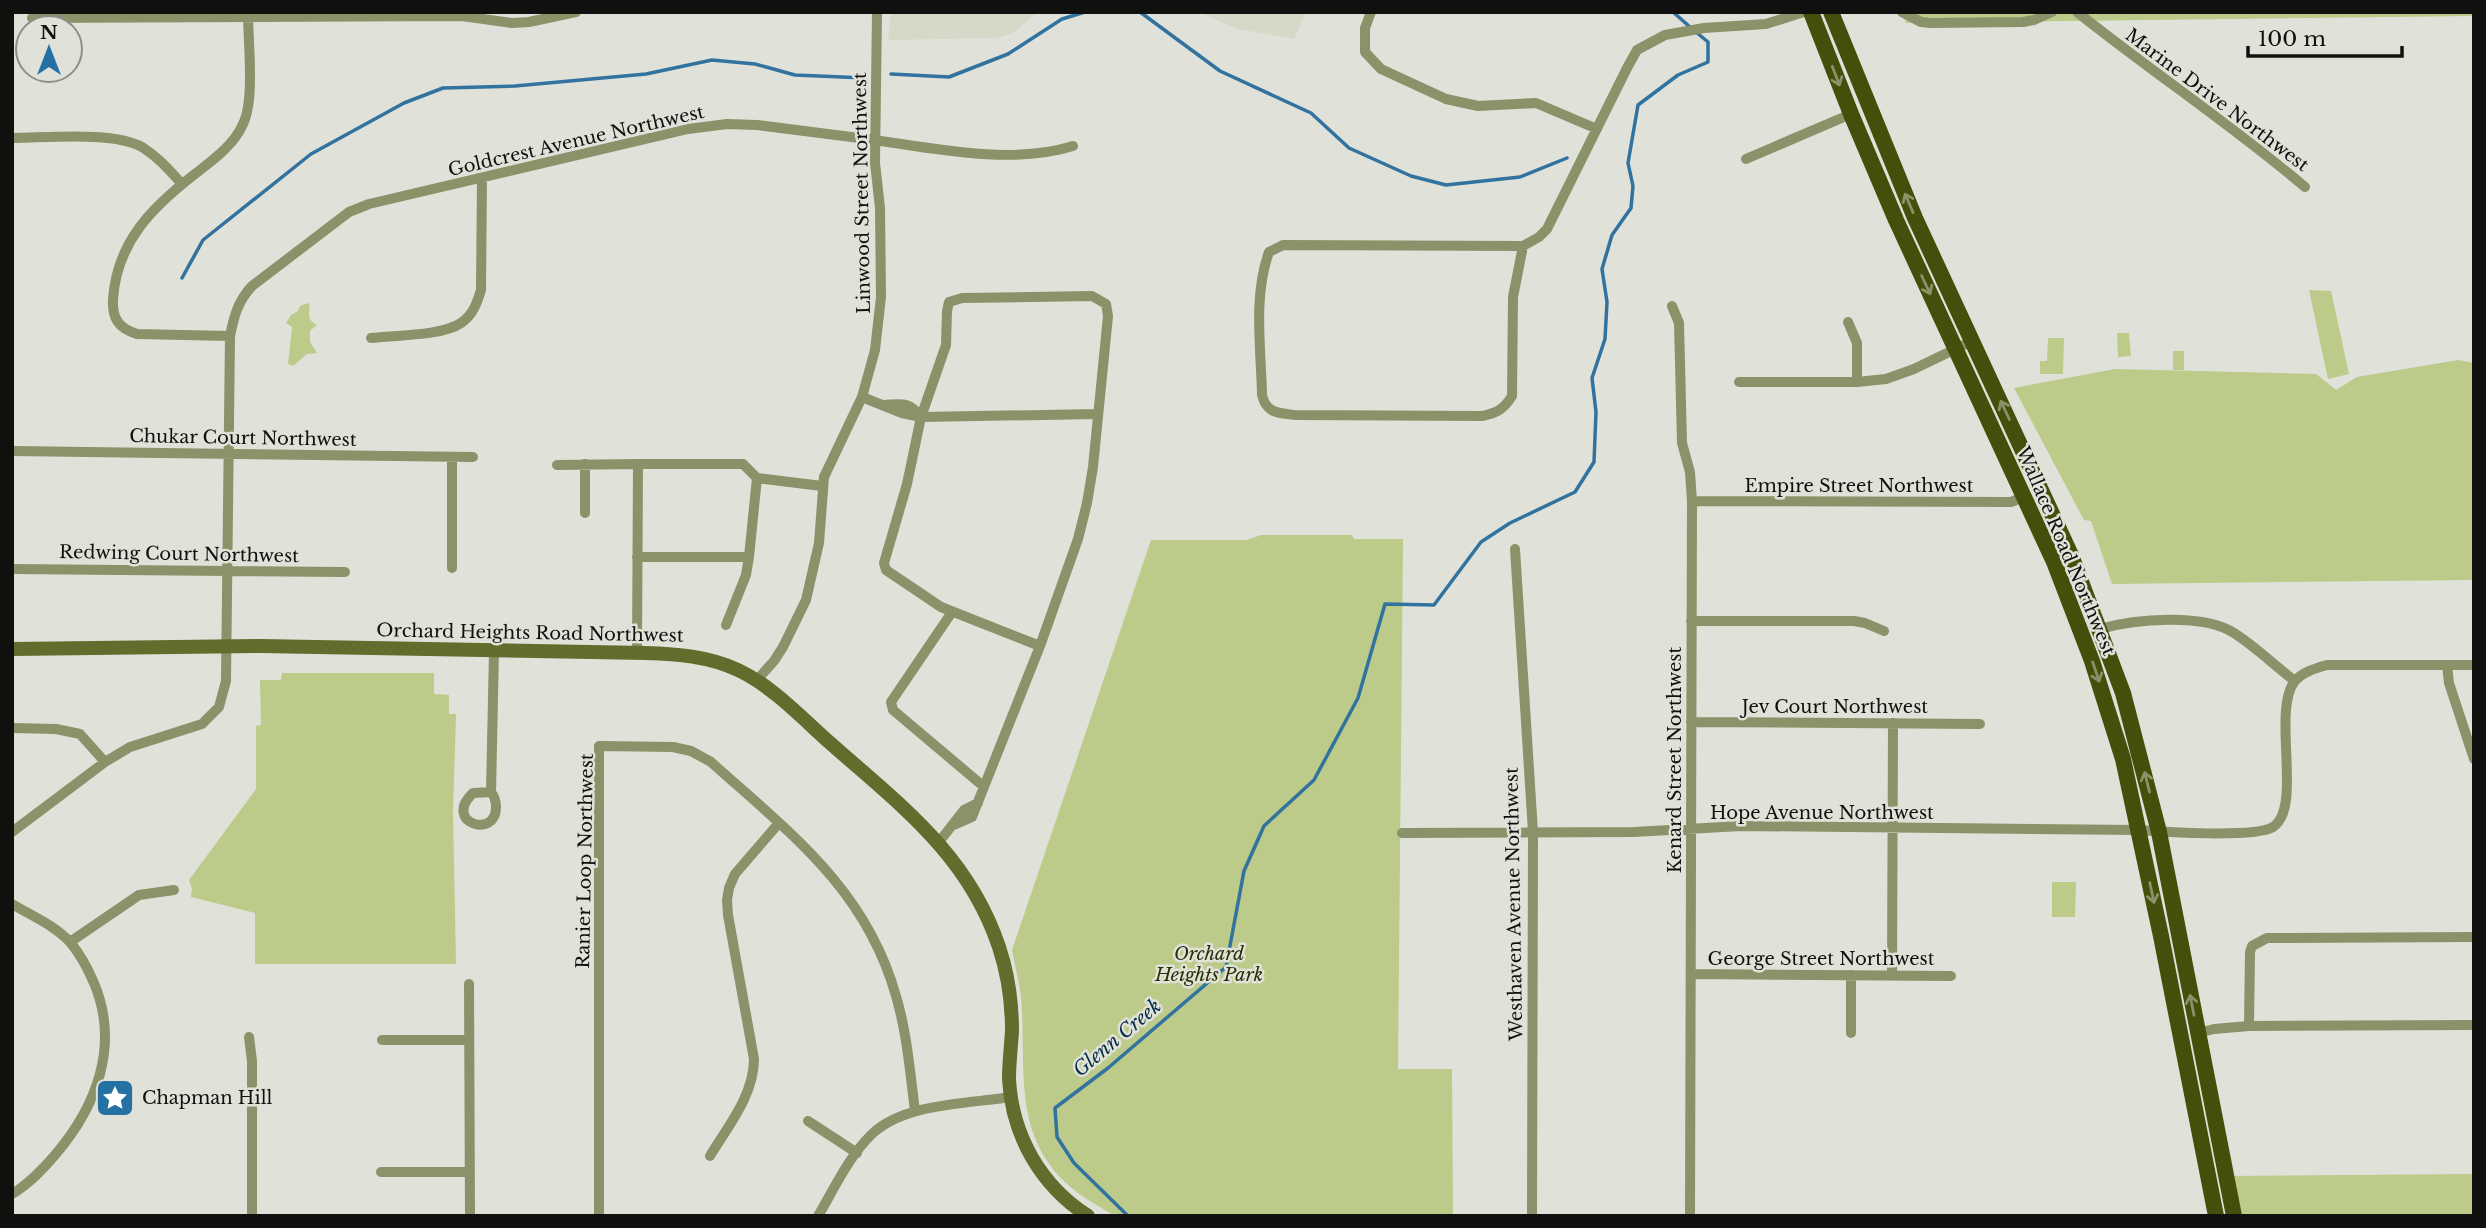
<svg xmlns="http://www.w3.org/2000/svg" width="2486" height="1228" viewBox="0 0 2486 1228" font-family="'Libre Baskerville',serif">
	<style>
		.built { fill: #d5d9c8 }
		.green { fill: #bcca8a }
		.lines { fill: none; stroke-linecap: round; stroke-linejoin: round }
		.stream { stroke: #31729f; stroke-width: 3.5 }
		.street { stroke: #8a926a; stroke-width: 10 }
		.secondary { stroke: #616c2d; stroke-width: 14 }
		.primary { stroke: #454f0b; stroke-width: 16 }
		.oneway { stroke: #8b9168 }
		.labels { text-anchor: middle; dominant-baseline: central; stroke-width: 5; stroke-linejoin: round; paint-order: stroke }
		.street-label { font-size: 18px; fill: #10110e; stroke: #e0e2d9 }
		.park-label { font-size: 18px; font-style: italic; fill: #272e02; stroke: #e0e2d9 }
		.poi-label { font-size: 18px; fill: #10110e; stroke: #e0e2d9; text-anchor: start }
		.water-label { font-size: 19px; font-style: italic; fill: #042c46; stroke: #e0e2d9 }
	</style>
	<rect width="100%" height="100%" fill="#e0e2d9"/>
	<path class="built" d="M891,12H1038L1013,33L996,38L888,40Z
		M1198,12H1306L1294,39L1238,29Z"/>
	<path class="green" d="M1902,12H2474V16L1906,23Z
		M2309,290L2331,291L2349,374L2328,379Z
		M309,303C311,313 305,319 317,325L310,331V342L317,353L307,354L293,366L288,364L292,327L286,323L291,315L298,311L300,306Z
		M2117,333H2129L2131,356L2118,357Z
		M2048,338H2064L2063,374H2040V361H2047Z
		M2173,351H2184V370H2173Z
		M2458,360L2474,363V580L2112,584L2091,521L2084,520L2014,388L2115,369L2316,374L2336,390L2357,377Z
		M1261,535H1352L1354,539H1403L1398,1069H1452L1453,1216H1115C1098,1206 1081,1197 1066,1183C1011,1131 1027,1064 1021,997C1019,981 1015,965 1012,950L1151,540H1247Z
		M282,673H434V694L449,695V714H456L453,811L456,964H255V913L191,897L192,889L189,880L256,789V726L261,725L260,680H281Z
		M2052,882H2076L2075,917H2052Z
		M2474,1174V1216H2233L2222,1176Z"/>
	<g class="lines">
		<path class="stream" d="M1140,12L1220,71L1311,113L1349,148L1411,176L1446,185L1520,177L1567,158
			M1673,12L1690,27
			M891,74L949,77L1008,54L1062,19L1085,12
			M182,278L203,240L311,154L404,103L443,88L515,86L646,74L712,60L755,64L795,75L865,78
			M1128,1216L1074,1163L1057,1137L1055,1108L1108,1068L1226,967L1244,871L1264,826L1314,780L1358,698L1385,604L1434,605L1481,542L1510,523L1575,492L1594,462L1596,412L1592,378L1605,339L1607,302L1602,269L1612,235L1631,208L1633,186L1628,163L1638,105L1678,75L1708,62V42L1696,32"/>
		<path class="street" d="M1371,12L1365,28V52L1381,69L1446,99L1478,106L1536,103L1597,129
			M1902,12L1921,22L1931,23L2023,22L2034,20L2052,12
			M2077,12C2152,72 2232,125 2305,187
			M32,18L462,16L512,23L529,22L576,12
			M12,138C47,138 113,131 142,147C158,157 169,170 182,184
			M1746,159L1851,114
			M1283,245L1523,246L1513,297L1512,396C1504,409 1497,413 1482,416L1295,415C1278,413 1266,413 1262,395C1261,348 1253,296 1269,252Z
			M1523,246L1539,237L1547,229L1627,68L1637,50L1665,35L1704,28L1766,24L1804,12
			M1672,306L1679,323L1682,443L1690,472L1692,501L1690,1216
			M1848,322L1857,343V382
			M230,336L137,334C118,328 112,318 113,299C117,242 152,207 195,174C213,160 234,145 243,124C255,100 248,42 248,13
			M371,338C395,335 442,336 461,323C473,315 477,303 481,290L482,178
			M1739,382H1857L1886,379L1914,369L1972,341
			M862,397L902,413L921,417L1097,414
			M884,405C902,404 909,401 921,417L907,484L884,563L886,570L941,607L1040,646L1078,539L1087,503L1093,467L1108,316L1106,304L1092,296L962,298L949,302L947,311L946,345L921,417
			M12,451L473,457
			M452,457V568
			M638,464H743L757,478L822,486
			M557,465L638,464L637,653
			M1692,501L2011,502L2026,496
			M585,513V464
			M1515,549L1533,832L1532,1216
			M637,557H749L746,575L726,625
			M749,557L757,478
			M12,569L345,572
			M952,612L891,702L893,710L983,786
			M1691,621H1854L1865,623L1884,631
			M2100,629C2135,619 2203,613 2234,633C2256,647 2275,666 2295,681
			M2447,665L2449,683L2474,759
			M756,681L774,661L783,647L806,600L819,543L824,477L862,397L875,350L881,297L880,208L875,163L877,12
			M1691,722L1980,724
			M12,728L56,729L80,734L105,762
			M491,792L473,793C442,822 496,840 496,807C496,801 495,797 491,792L494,651
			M954,825L972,817L1040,646
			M12,832L105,762L130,747L202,724L219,707L226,681L230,336C234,316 238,301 252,286L349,212L369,204L688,129L727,124L757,125C796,130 836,135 875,140C936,149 1013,165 1073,146
			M1402,833L1633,832L1741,826L2139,830C2164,832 2255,838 2273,827C2303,808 2272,713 2294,682C2302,672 2316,668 2327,665H2474
			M939,842L964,810L978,803
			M12,904C32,916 54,925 70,942C80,954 88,969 94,983C120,1045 97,1106 55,1155C42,1170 29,1184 12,1194
			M70,942L139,895L174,890
			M1691,974L1951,976
			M1892,975L1893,723
			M469,984L470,1216
			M2249,1026L2250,952L2252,946L2267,938L2474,937
			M1851,1033V975
			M2198,1033L2214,1029L2249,1026L2474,1025
			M249,1037L252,1061V1216
			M382,1040H469
			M808,1121L857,1153
			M710,1156C728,1126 754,1095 754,1059L728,915L727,900L729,888L735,874L779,823
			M381,1172H469
			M599,1216V746L673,747L691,751L711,762C790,833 866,889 896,996C907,1033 910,1072 915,1111
			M818,1216C834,1189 849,1156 872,1134C905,1103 967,1104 1011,1097"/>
		<path class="secondary" d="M12,649L261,646L645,653C677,654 708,656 738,670C772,686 801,717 829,742C900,805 968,854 999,947C1008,974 1012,1003 1012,1031C1011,1047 1009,1063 1009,1079C1012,1135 1040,1185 1088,1216"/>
		<path class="primary" d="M1811,12L1851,114L1896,220L2054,562L2092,661L2123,759L2161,936L2216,1216
			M1831,12L1915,218L2071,555L2123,693L2159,832L2234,1216"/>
	</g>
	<defs><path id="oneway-shaft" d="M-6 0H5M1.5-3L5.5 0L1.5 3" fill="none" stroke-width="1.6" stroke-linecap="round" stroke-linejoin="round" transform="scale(1.75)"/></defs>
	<g class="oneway">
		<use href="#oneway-shaft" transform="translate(1836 76) rotate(69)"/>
		<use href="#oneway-shaft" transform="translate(1909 203) rotate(-113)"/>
		<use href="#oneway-shaft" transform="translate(1926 285) rotate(65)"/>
		<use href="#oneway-shaft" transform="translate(2005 410) rotate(-115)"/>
		<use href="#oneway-shaft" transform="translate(2096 672) rotate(71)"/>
		<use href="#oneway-shaft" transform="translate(2147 782) rotate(-104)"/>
		<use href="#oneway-shaft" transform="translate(2152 893) rotate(78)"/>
		<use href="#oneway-shaft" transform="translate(2192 1005) rotate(-101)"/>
	</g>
	<defs>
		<g id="sight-square" transform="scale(2.0125)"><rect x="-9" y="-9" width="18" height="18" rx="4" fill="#2671a4" stroke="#e0e2d9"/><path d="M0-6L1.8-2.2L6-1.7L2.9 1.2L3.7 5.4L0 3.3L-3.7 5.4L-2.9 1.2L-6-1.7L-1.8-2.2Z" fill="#fff"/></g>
	</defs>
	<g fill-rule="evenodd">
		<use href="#sight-square" x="115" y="1098"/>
	</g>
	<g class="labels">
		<g class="street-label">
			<text transform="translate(2217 100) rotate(37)">Marine Drive Northwest</text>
			<text transform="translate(576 141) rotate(-13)">Goldcrest Avenue Northwest</text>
			<text transform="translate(862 193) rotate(-91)">Linwood Street Northwest</text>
			<text transform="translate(243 438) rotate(1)">Chukar Court Northwest</text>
			<text x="1859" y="486">Empire Street Northwest</text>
			<text transform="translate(2066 551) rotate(67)">Wallace Road Northwest</text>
			<text transform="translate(179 554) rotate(1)">Redwing Court Northwest</text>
			<text transform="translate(530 633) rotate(1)">Orchard Heights Road Northwest</text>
			<text x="1835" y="707">Jev Court Northwest</text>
			<text transform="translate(1675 760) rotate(-90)">Kenard Street Northwest</text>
			<text x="1822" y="813">Hope Avenue Northwest</text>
			<text transform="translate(585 861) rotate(-89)">Ranier Loop Northwest</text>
			<text transform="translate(1514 904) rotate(-91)">Westhaven Avenue Northwest</text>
			<text x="1821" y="959">George Street Northwest</text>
		</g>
		<g class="park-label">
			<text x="1209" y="954">Orchard<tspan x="1209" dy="21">Heights Park</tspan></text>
		</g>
		<g class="poi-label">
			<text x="142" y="1098">Chapman Hill</text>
		</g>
		<g class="water-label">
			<text transform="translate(1117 1038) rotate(-40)">Glenn Creek</text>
		</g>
	</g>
	<rect width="2486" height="1228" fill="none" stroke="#10110e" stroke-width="28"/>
	<g transform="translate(49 49)"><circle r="33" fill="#e0e2d9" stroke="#8d8e88" stroke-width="2"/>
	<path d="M0-5L12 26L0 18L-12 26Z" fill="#2671a4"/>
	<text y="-10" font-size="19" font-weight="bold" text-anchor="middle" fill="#10110e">N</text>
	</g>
	<path d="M2248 46v10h154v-10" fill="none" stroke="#10110e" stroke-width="3.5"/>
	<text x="2258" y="46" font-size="21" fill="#10110e" stroke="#e0e2d9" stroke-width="5" paint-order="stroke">100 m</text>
</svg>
